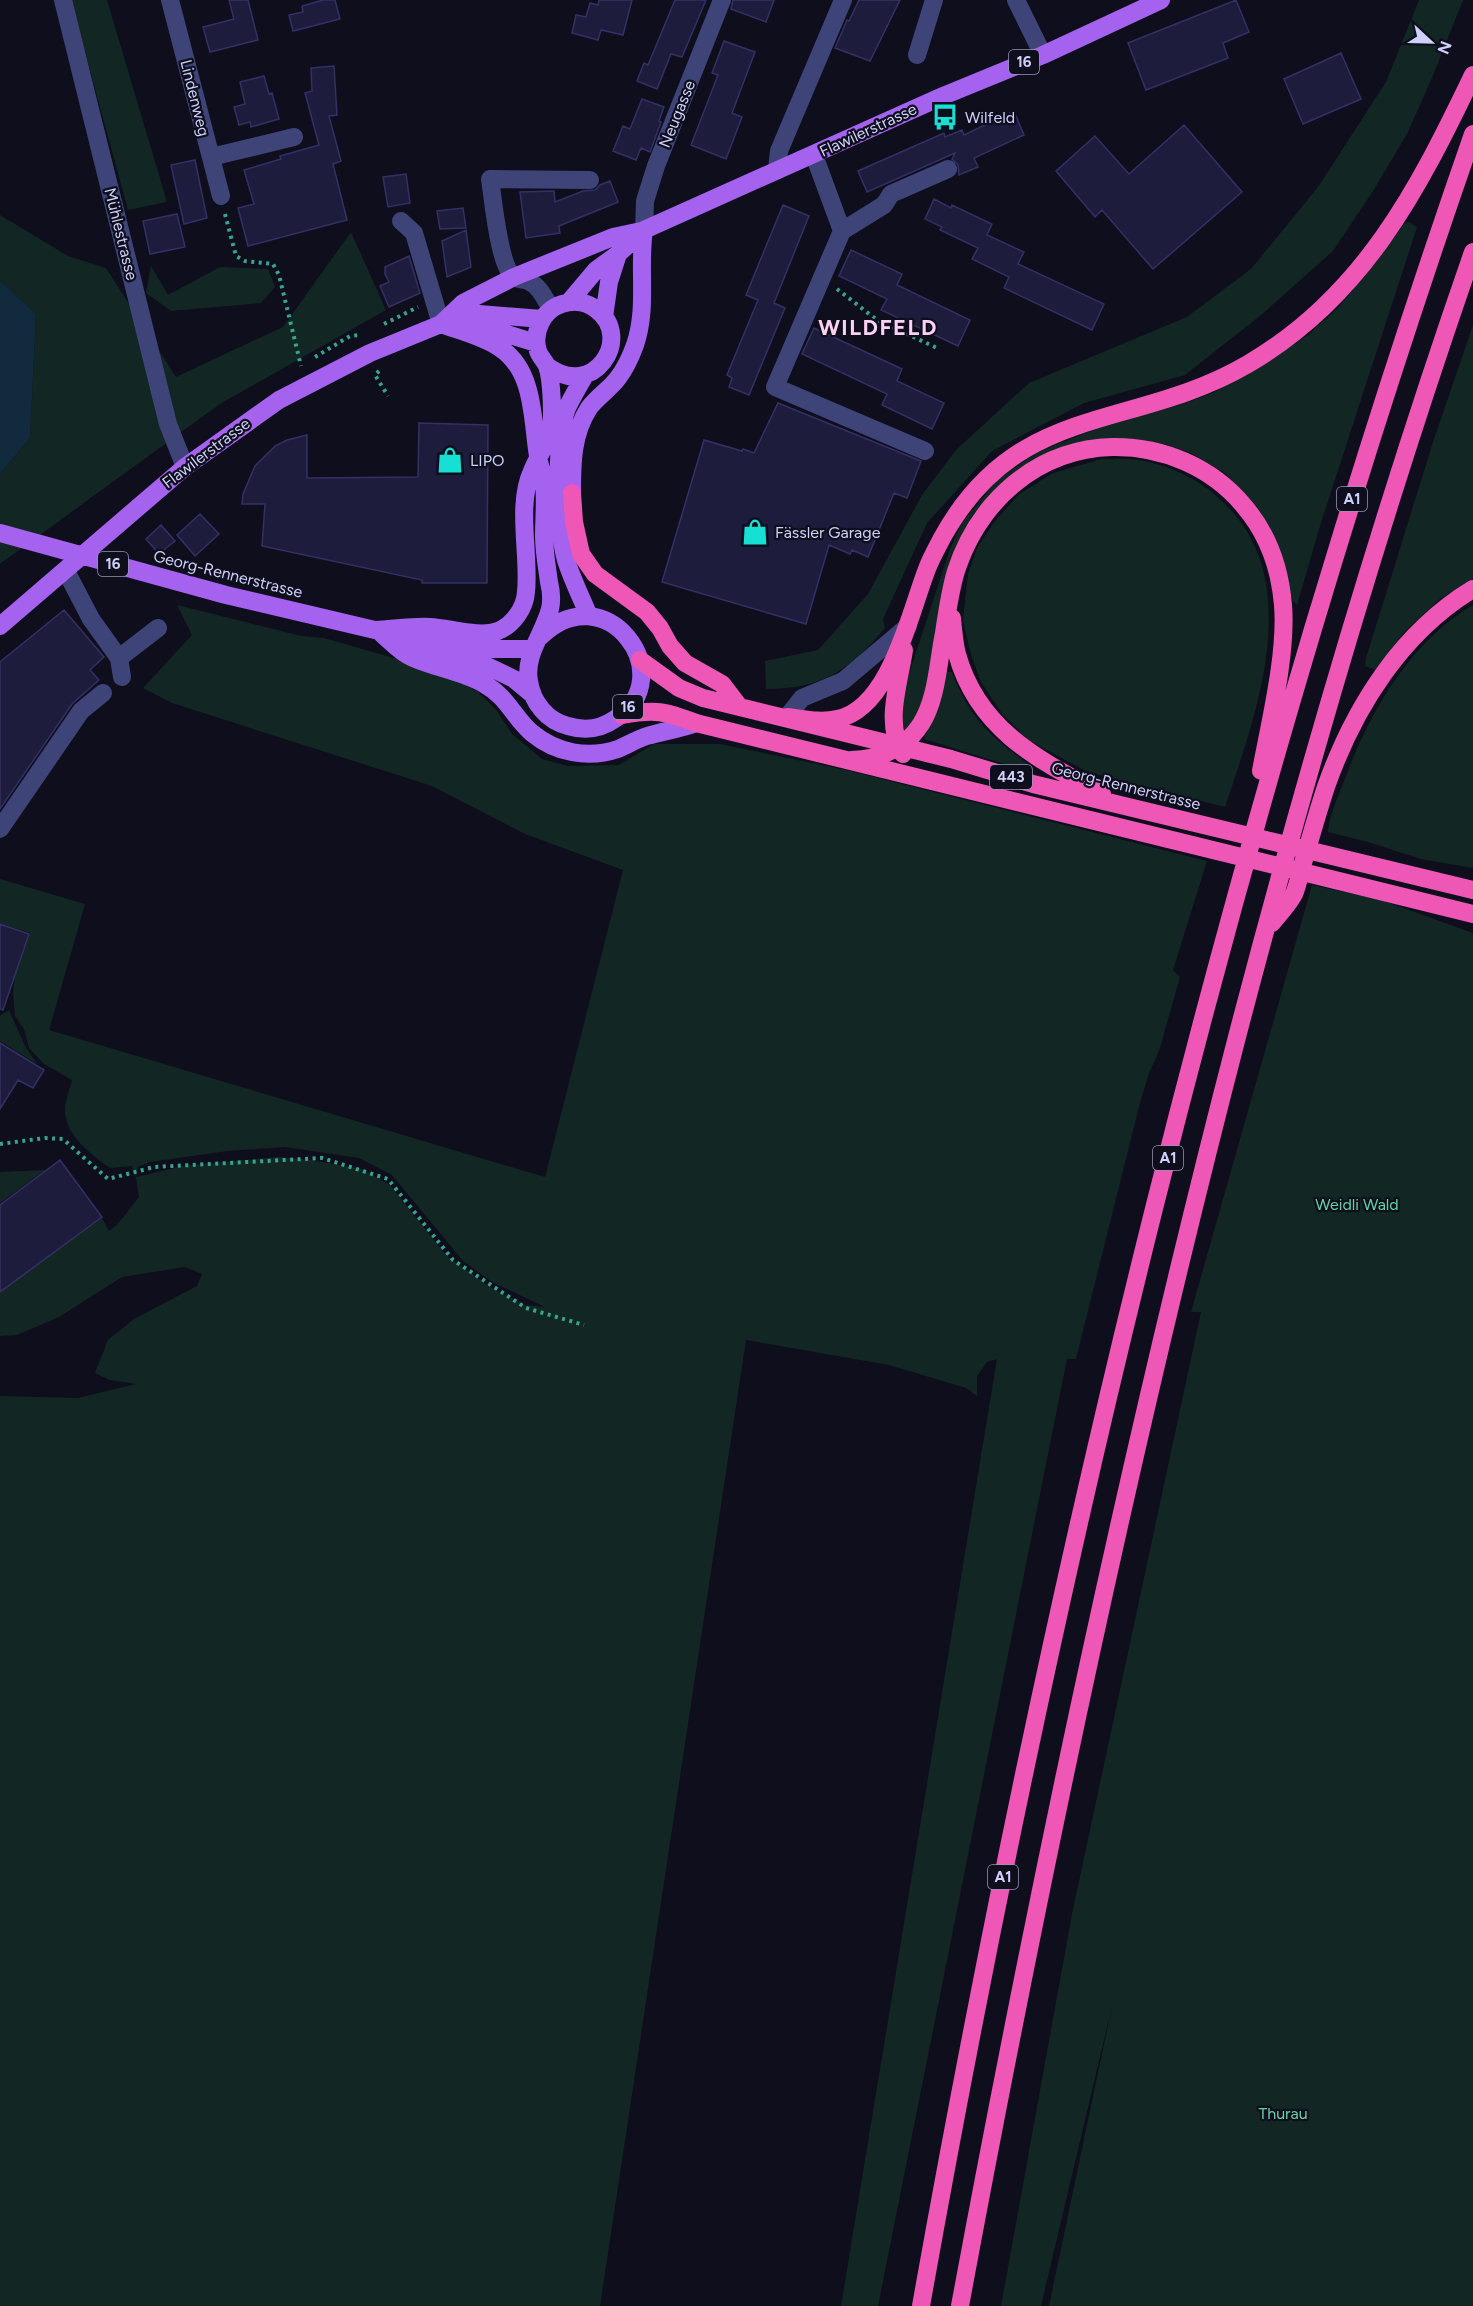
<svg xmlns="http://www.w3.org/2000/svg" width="1473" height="2306" viewBox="0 0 1473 2306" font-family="Figtree,sans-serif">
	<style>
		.green { fill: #122723; fill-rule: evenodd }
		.water { fill: #122a3e }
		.building { fill: #1e1c3c; stroke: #333066; stroke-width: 1.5 }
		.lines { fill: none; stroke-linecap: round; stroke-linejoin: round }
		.path { stroke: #39a48d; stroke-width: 4; stroke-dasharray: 3 4.5; stroke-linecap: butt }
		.minor { stroke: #3e4478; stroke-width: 18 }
		.major { stroke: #a462ef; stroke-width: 18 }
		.highway { stroke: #ee57b6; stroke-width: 18 }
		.labels { text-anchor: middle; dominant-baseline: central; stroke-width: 4.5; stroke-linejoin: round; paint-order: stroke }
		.shield { fill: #0e0e1d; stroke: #9596b8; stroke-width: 1.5 }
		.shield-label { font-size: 15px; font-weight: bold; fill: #cfd1fa }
		.street-label { font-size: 16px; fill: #cfd1fa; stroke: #0e0e1d }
		.poi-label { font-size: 16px; fill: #cfd1fa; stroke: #0e0e1d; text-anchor: start }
		.park-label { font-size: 16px; fill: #64d2a5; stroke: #0e0e1d }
		.district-label { font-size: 22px; font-weight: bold; letter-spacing: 1.5px; fill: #fad1f2; stroke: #0e0e1d }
	</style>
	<rect width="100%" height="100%" fill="#0e0e1d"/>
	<path class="green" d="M71,0H107L167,202L128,210Z
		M1419,0H1463L1432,78L1407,134L1373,191L1333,251L1261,315L1185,375L1084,403L992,451L927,523L883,619L885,628C850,670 822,689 766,689L765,661L818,650L868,594L922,495L956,450L1029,383L1187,317L1251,269L1318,187L1386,82Z
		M0,215L68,256L106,268L176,377L283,327L351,232L386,310L220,404L0,564V474L30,438L36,314L0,281Z
		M1409,222L1417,227L1320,526L1297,605L1292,600L1280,550L1257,506L1225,473L1191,453L1168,445L1132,439H1095L1056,449L1017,470L1001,484L971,517L948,573L922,706L912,725L905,729L900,726L901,698L950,549L961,524L998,479L1038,452L1096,429L1183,404L1213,393L1260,366L1308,335L1338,308L1369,271L1405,223Z
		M151,266L168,295L220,267L268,269L275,287L261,303L171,311L146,293Z
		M1473,325V579L1440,599L1405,631L1376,670L1365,666L1366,658L1433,442Z
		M1102,459C1113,460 1127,458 1138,460C1171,465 1203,481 1226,505C1306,584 1255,717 1225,807L1116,780L1084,770L1030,741L1003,715L981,682L971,655L963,620L968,574L977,548L995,521L1018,495L1053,473Z
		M177,605L301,636L324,638L432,669L477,691L497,711L512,734L542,759L568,766L619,765L654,744H720L846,770L1207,861L1173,970L1180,977L1159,1051L1149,1073L1140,1103L1076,1359H1067L878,2306H841L997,1359L987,1362L977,1376V1396L966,1388L889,1365L746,1340L600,2306H0V1396L78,1398L136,1384L110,1380L95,1373L108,1340L134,1319L197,1286L202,1274L185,1267L122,1277L59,1317L17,1335L0,1336V1292L102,1218L109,1231L117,1225L139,1197L136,1178L132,1166L110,1168C91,1154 65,1136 65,1109C65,1100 70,1089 72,1080L44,1064L29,1048L24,1029L15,1016L13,993L15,975L22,949L30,933L0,923V879L85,904L49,1030L545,1177L623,870L525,834L432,786L172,703L143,688L192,635ZM285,1147L359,1158L392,1175L463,1261L492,1282L545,1307L525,1305L490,1287L446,1255L390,1185L362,1169L311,1160L278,1157L183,1166L136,1177L138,1167L150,1162L227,1151Z
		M1473,605V868L1421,859L1368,842L1328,832C1329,817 1337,799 1343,784C1368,715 1408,643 1473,605Z
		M945,672H952C971,721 990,735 1030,766V772L924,739L940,702Z
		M1312,885L1381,900L1473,933V2306H1049L1112,2006L1041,2306H1001L1072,1914L1201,1312H1191Z
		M9,1010L25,1046L37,1064L0,1041V1016Z
		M45,1170L0,1203V1172Z"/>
	<path class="water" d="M0,281L36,314L30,438L0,474Z"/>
	<path class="building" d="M229,0H248L258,40L210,52L203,27L234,19Z
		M323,0H335L340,19L293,31L289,15L303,12L302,6Z
		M599,0H632L623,35L601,30L598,40L572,33L576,15L586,17L590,3L598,5Z
		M675,0H706L682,57L671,54L657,89L637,81L644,63L648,65Z
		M733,0H774L766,22L731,9Z
		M859,0H900L870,61L835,48L847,20L849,21Z
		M1236,0L1249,32L1223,43L1228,58L1146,90L1128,43Z
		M724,41L755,52L732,113L742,117L726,159L691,145L718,75L712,73Z
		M1341,53L1361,99L1303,124L1284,79Z
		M334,66L337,115L329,116L341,161L333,164L347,220L248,246L238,208L254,204L244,170L281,159L280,156L319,145L305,93L312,91L311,68Z
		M264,76L269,94L272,93L279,119L251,127L250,122L239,125L234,107L245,104L240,82Z
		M642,99L664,107L659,121L661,122L650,152L641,148L636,160L613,151L623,126L630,129Z
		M1014,111L1024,135L974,158L978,167L959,175L958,165L952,159L955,153L867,192L858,171L944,133L945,137L962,130L964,135Z
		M1184,125L1242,192L1153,269L1102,210L1095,217L1056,171L1095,136L1129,174Z
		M195,160L207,218L184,224L171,165Z
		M406,174L410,203L388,207L383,177Z
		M610,181L618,202L559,226L560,233L526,238L520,192L554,191L555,202L583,191L595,190L600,185Z
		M934,199L951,208L952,205L992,224L987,235L1024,252L1018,264L1104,304L1092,330L1004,288L1009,277L972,259L978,248L940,230L942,227L925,219Z
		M783,205L809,216L774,303L785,308L749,395L729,387L732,378L727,375L758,300L746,295Z
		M463,208L466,228L440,229L437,211Z
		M177,214L185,247L150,254L143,221Z
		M466,230L471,267L447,277L442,241Z
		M851,250L902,274L897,285L970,320L958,346L881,310L887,299L839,276Z
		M409,256L420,293L389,307L380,286L389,282L385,274V267Z
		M814,328L902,369L897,381L944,403L932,429L882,405L887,394L802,354Z
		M778,403L921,461L907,498L894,493L868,557L852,550L850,554L829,545L806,624L662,582L704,440L742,451L743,449L754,453Z
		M419,423L488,425L487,583H422V580L262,546L265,504H242L243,494L255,466L275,446L287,440L307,435V478L418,477Z
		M200,514L219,534L195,556L177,535Z
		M161,525L175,541L159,554L146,539Z
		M64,610L104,657L90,670L99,680L72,704L0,809V662Z
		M0,924L29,934L3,1010L0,1009Z
		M0,1043L44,1070L33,1088L18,1080L0,1109Z
		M60,1160L102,1217L0,1292V1205Z"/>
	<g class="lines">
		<path class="path" d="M225,214L236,256L245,261L273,264L279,275L301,366
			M837,289L877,320L937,348
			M384,324L418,307
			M315,357L350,336L361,335
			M379,371L375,375L388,396
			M0,1144L45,1138L63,1139L108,1179L154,1167L322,1158L388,1179L453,1260L526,1308L584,1325"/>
		<path class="minor" d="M63,0L168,424L185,467
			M170,0L221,196
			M1016,0L1043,55
			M917,55L934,0
			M814,155L842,231L775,387L925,451
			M211,157L294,137
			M777,170L779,151L843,0
			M401,221L414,233L441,324
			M644,230L645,201L656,166L722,0
			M842,231L884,205L891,194L948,169
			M551,309C545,299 540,286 528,281C524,279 518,280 514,277C499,267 493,198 490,179L590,180
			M66,571L91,619L119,658L122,677
			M119,658L158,628
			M787,717L802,698L843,681L908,626
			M0,829L81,711L103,693"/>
		<path class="major" d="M569,302L596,270L618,254L644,230L943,96L1043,55L1161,0
			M455,312L542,319
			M604,317L609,282L618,254
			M441,324C460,331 484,337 500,348C535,371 532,420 538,456C539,464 543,473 544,482C546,500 544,519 544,536C544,551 547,567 549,582C551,590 552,600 550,609C544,633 524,655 529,681C532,702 547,721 568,726C585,731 601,729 615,719C683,676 605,572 540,637
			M441,324L463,303L514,277L613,237L641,231
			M585,375C579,386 572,397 567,408C555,439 557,528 566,560C572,579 581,597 589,616
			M572,493C572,464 572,434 589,408C597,397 610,389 618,378C625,369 631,356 635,345C648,307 638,269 644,230
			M0,533L226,595L413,639L443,653L485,665L514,679L532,694
			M0,626L185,467L279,400L370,353L441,324L484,327L536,343
			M376,630C394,629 413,626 430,627C450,628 479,638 498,631C513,625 525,608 526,592C530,556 516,505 532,471C537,458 548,443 551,430C553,416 552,379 547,366C545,361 540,357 538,351C532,332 543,310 562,304C574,300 587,302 597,310C634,338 593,401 547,366
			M382,634C391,642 401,653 411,657C435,668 462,671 484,684C508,697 513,717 532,733C556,753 588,759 618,749C628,745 637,739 647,736C664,731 680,729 696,723
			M435,641L484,649H533"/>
		<path class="highway" d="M572,493L574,522L581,554L595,574L647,612L660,628L670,646L685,663L722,684L738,705
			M952,618C953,630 954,643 957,654C978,730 1039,760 1102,794
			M640,660L679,688L703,698L951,759L1033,784L1473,890
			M622,715C655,709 665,711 696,723L1473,914
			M787,717C804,719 821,723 837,719C890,709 910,612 927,569C931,558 937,548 942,538C1018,400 1132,432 1248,364C1363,297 1418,190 1473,75
			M903,754C884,723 899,684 904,650
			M851,760C879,759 905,749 921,724C937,699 938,662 944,633C947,612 950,591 956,571C979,501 1037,449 1112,447C1162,446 1212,467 1244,506C1268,534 1280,569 1283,605C1287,654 1270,722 1261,771
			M1272,923C1279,914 1289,904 1294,894C1298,885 1300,873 1303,863C1311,837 1318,810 1327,784C1355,706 1402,632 1473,589
			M921,2306C1052,1571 1227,840 1473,134
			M960,2306C1039,1880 1128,1457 1237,1037C1306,773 1383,510 1473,252"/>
	</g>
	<defs>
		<g id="bus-bare" transform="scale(2.07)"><path d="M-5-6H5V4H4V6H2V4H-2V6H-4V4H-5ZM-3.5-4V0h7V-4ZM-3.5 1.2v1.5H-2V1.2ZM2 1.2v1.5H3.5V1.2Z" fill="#17dfd4" stroke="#0e0e1d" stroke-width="2.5" paint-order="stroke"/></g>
		<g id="shop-bare" transform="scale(2.07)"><path d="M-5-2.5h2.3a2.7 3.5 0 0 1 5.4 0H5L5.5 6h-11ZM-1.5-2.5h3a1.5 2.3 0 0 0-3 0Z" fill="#17dfd4" stroke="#0e0e1d" stroke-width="2.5" paint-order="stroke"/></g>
	</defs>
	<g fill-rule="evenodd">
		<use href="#bus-bare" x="945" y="117"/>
		<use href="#shop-bare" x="450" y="460"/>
		<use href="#shop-bare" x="755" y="532"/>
	</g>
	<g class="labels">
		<g class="shield">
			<rect x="1009" y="50" width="30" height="24" rx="4.5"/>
			<rect x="1337" y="487" width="30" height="24" rx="4.5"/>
			<rect x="98" y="552" width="30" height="24" rx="4.5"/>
			<rect x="613" y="695" width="30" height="24" rx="4.5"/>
			<rect x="990" y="765" width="42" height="24" rx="4.5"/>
			<rect x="1153" y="1146" width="30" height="24" rx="4.5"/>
			<rect x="988" y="1865" width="30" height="24" rx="4.5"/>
		</g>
		<g class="shield-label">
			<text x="1024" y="62">16</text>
			<text x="1352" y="499">A1</text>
			<text x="113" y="564">16</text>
			<text x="628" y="707">16</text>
			<text x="1011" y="777">443</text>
			<text x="1168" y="1158">A1</text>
			<text x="1003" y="1877">A1</text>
		</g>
		<g class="street-label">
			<text transform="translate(195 98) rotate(76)">Lindenweg</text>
			<text transform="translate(677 114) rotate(-68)">Neugasse</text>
			<text transform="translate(868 130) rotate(-25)">Flawilerstrasse</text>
			<text transform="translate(121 234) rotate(76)">Mühlestrasse</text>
			<text transform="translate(206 453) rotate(-37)">Flawilerstrasse</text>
			<text transform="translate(228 574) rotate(14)">Georg-Rennerstrasse</text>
			<text transform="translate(1126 786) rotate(14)">Georg-Rennerstrasse</text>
		</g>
		<g class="poi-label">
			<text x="965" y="117">Wilfeld</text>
			<text x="470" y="460">LIPO</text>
			<text x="775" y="532">Fässler Garage</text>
		</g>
		<g class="park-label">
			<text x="1357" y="1204">Weidli Wald</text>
			<text x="1283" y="2113">Thurau</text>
		</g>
		<g class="district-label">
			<text x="878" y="327">WILDFELD</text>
		</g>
	</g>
	<g transform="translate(1431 42) rotate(112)" stroke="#0e0e1d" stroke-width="4.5" paint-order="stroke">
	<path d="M0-4.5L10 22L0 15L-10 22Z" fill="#cfd1fa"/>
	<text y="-9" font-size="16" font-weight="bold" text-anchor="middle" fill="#cfd1fa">N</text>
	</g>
</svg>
